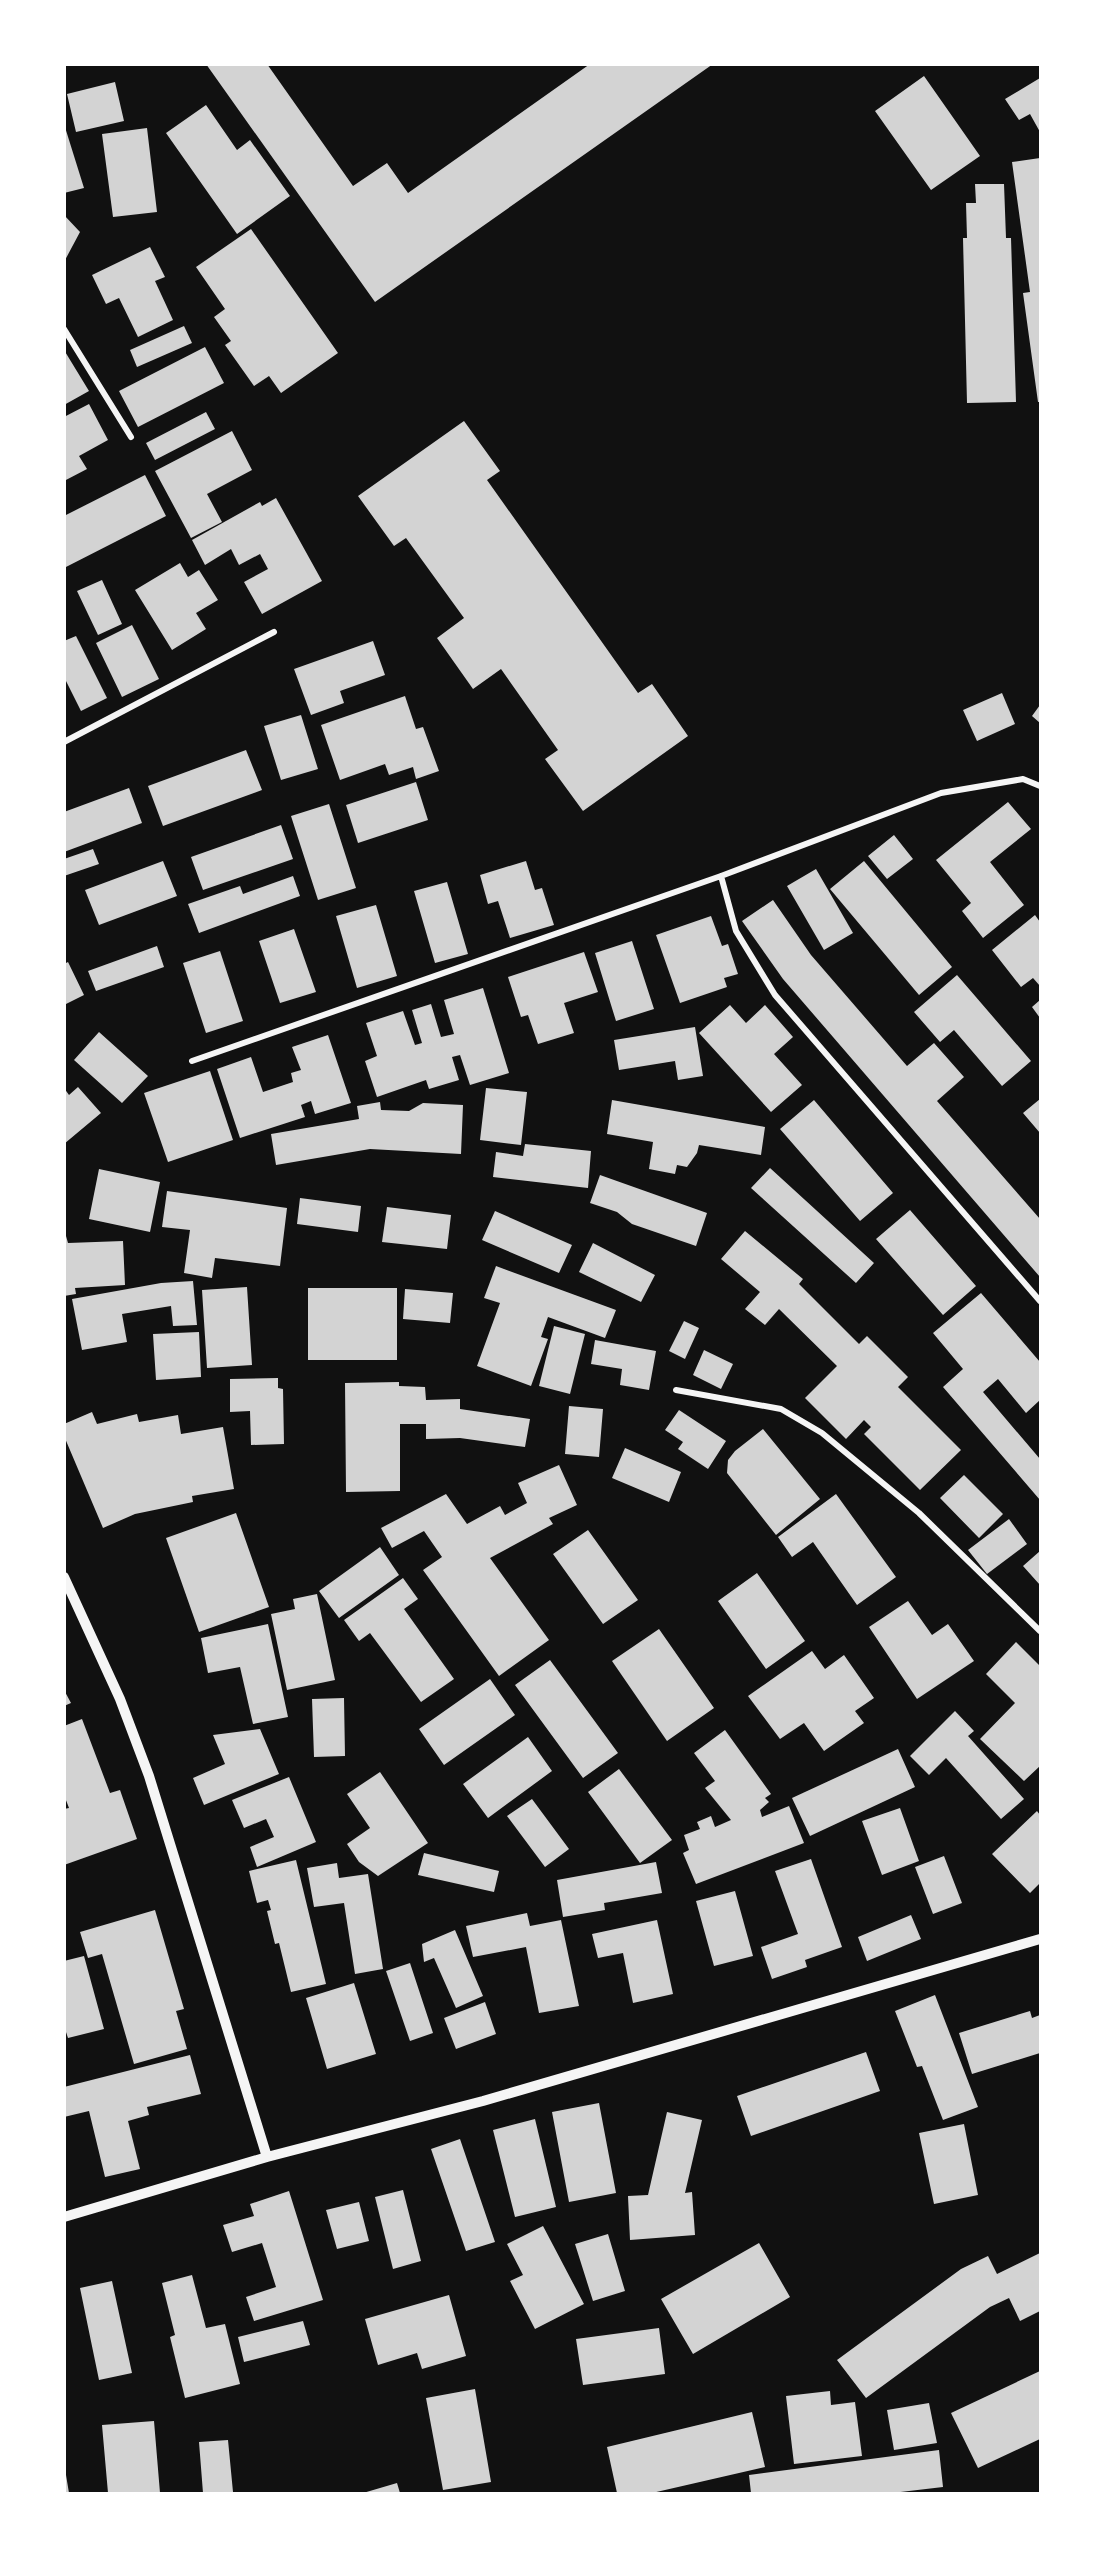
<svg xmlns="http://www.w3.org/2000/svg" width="1105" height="2558" viewBox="0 0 1105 2558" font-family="'Titillium Web',sans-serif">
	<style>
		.building { fill: #d3d3d3 }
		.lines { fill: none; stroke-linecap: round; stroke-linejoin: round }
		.minor { stroke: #f5f5f5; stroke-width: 6 }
		.tertiary { stroke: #f5f5f5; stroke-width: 10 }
	</style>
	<rect width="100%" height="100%" fill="#111"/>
	<path class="building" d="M206,64H267L353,186L387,163L408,193L590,64H713L375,302Z
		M924,76L980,156L931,190L875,111Z
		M1040,78V132L1030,114L1019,120L1005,99Z
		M115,82L124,121L76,132L67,94Z
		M206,105L237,150L250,140L290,196L237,234L166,133Z
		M64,124L84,188L64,193Z
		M147,128L157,212L113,217L102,134Z
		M1040,158V402H1038L1023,293L1030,292L1012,162Z
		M975,184H1004L1006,238H1011L1016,402L967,403L963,238H967L966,203H976Z
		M64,215L80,232L64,262Z
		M251,229L338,353L281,393L269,376L254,386L225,345L231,341L214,317L225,309L196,267Z
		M150,247L165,277L155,281L173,320L138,337L119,298L106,304L92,275Z
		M184,326L192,343L137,367L130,350Z
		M205,347L224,383L138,427L119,391Z
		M64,350L89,391L64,405Z
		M89,404L108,440L79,456L87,469L64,481V417Z
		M206,412L215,429L155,460L146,443Z
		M464,421L500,471L487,480L638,693L652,684L688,736L583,811L545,759L558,750L501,669L473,689L437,638L464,618L406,538L394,546L358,496Z
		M232,431L252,470L207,494L222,522L191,538L155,471Z
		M145,475L166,516L64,568V516Z
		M276,498L322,581L262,614L244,582L268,569L260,554L239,565L231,549L205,565L192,540L260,502L262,506Z
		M180,563L188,577L199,570L218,600L196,613L206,629L172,650L135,590Z
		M102,580L122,624L98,635L77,591Z
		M132,625L159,679L122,697L96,643Z
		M76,636L107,698L81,711L64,677V641Z
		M373,641L385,675L340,691L344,703L311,715L294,669Z
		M1002,693L1015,724L977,741L963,710Z
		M405,696L416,729L423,727L439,771L416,779L413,767L389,775L385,764L340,780L321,725Z
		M1040,705V723L1032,716Z
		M301,715L318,769L281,780L264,726Z
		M246,750L262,790L163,826L148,786Z
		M416,782L428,820L358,843L346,805Z
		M129,788L142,823L64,852V812Z
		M1008,802L1031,829L990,862L1024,905L983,938L962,911L971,903L936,860Z
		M329,804L356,888L318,900L291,816Z
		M281,825L293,859L203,890L191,857Z
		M894,835L913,859L887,879L868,856Z
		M93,849L99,864L64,876V859Z
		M163,861L177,896L99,925L85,890Z
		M526,861L535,890L542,888L554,925L510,938L498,901L488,904L480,875Z
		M864,861L952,967L919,995L830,889Z
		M816,869L853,933L824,950L787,886Z
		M293,876L300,896L199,933L188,904L240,886L243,894Z
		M447,882L468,954L435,963L414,891Z
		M773,900L811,955L907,1066L934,1043L964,1077L937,1101L1040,1219V1277L783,979L742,921Z
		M376,905L397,976L357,988L336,916Z
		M1035,915L1040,922V986L1033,978L1021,987L992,950Z
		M711,916L722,946L728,944L738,974L724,978L727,987L680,1003L656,935Z
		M294,929L316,992L280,1003L259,941Z
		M632,941L654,1009L616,1021L595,953Z
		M157,946L164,967L96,991L88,971Z
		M220,951L243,1021L206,1033L183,963Z
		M584,952L598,992L564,1003L574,1033L538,1044L528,1015L521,1017L508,977Z
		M68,962L84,995L64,1005V964Z
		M957,975L1031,1061L1002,1086L954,1030L940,1042L914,1012Z
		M483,988L509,1073L470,1085L460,1055L452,1057L459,1080L429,1089L426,1080L377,1097L365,1061L377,1056L366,1023L403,1011L415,1045L422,1043L412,1010L431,1004L441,1037L454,1034L444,1000Z
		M1040,1000V1018L1032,1007Z
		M730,1005L746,1023L765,1005L793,1037L774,1054L802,1085L771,1112L699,1033Z
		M695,1027L703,1076L678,1080L675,1061L619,1070L614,1040Z
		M99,1032L148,1076L122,1103L74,1060Z
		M328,1035L351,1103L315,1114L311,1101L301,1105L305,1117L240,1138L217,1069L251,1057L263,1092L293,1082L291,1073L301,1070L292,1047Z
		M210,1071L233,1140L168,1162L144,1093Z
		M78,1087L101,1113L64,1144V1088L69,1095Z
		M486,1088L527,1092L521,1145L480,1140Z
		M1040,1099V1133L1023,1113Z
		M612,1100L765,1127L761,1155L699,1145L697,1153L687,1167L677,1165L675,1174L649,1169L653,1142L607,1134Z
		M814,1100L893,1193L860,1221L780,1129Z
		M380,1102L381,1110L409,1111L423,1103L463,1105L461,1154L370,1149L276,1165L271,1134L359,1119L357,1106Z
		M525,1144L591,1151L588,1188L493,1177L496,1152L523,1156Z
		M770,1168L874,1263L856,1283L751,1188Z
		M99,1169L160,1182L150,1232L89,1219Z
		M600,1175L707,1213L696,1246L632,1224L617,1212L590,1203Z
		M167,1191L287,1208L280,1266L215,1258L212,1278L184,1273L190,1230L162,1227Z
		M300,1198L361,1206L358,1232L297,1224Z
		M387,1207L451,1215L447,1249L382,1242Z
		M910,1210L976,1286L943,1315L876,1239Z
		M495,1211L572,1245L559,1273L482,1240Z
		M64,1229L68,1243L123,1241L125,1285L75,1288L76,1294L64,1296Z
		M745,1231L803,1279L799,1284L859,1344L867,1336L908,1377L898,1387L961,1450L920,1490L864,1434L871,1427L864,1420L846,1439L805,1398L837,1366L779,1309L765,1325L745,1309L760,1292L721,1259Z
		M593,1243L655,1275L641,1302L579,1272Z
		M496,1266L616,1310L605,1338L548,1317L541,1337L548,1339L531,1386L477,1366L500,1303L484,1298Z
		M193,1281L197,1325L173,1326L171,1306L122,1314L127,1342L82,1350L72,1299L161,1283Z
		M247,1287L252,1365L207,1368L202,1290Z
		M308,1288H397V1360H308Z
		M405,1289L453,1293L450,1323L403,1319Z
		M981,1293L1040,1362V1400L1026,1413L998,1379L983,1392L1040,1459V1500L943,1387L963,1369L933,1333Z
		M684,1321L699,1328L685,1359L669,1351Z
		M554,1326L585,1334L570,1394L539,1386Z
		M199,1332L201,1377L156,1380L153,1334Z
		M595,1340L656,1351L649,1390L620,1385L622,1369L591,1364Z
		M704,1350L733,1364L721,1389L693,1375Z
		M278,1378V1388L283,1389L284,1444L251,1445L250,1411L230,1412V1379Z
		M399,1382V1386L425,1387L426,1400L460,1399V1409L530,1419L525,1447L460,1438L426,1439V1424H400V1491L346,1492L345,1383Z
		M569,1406L603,1409L599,1457L565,1454Z
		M679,1410L726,1441L708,1469L678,1449L683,1442L665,1430Z
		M92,1412L97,1424L137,1414L139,1422L178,1415L181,1434L223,1427L234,1489L192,1496L193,1502L135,1514L103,1528L64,1436V1424Z
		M763,1429L820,1499L776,1535L727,1473L728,1460L735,1451Z
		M625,1448L681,1472L669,1502L612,1478Z
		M559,1465L577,1505L549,1518L553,1524L490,1558L549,1640L499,1676L423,1570L442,1557L424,1531L392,1548L381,1528L446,1494L467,1524L500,1506L505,1515L527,1503L518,1483Z
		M964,1475L1003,1514L979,1538L940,1498Z
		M836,1494L896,1577L857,1605L813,1542L792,1557L778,1537Z
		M236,1513L269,1607L199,1632L166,1538Z
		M1009,1519L1027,1544L987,1574L968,1550Z
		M588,1530L638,1600L603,1624L553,1554Z
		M380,1547L399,1575L339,1618L319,1591Z
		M1040,1551V1585L1023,1566Z
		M757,1573L805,1641L766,1669L718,1601Z
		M403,1578L418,1599L404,1609L454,1679L421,1702L370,1633L359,1641L344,1620Z
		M317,1594L335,1680L287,1690L271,1614L295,1609L293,1599Z
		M908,1601L932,1635L948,1624L974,1661L917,1699L869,1627Z
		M268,1624L288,1717L253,1724L240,1667L208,1673L201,1638Z
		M659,1629L714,1708L667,1741L612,1661Z
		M1016,1642L1040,1666V1766L1024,1781L980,1739L1015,1703L986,1674Z
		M812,1651L825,1669L844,1655L874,1698L855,1711L864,1723L824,1751L804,1723L780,1739L748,1696Z
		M550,1660L618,1753L583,1778L515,1685Z
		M490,1679L515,1715L444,1765L419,1729Z
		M64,1690L71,1703L64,1706Z
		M344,1698L345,1756L314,1757L312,1699Z
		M955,1711L974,1731L968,1736L1024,1799L1001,1819L946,1758L929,1775L910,1756Z
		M82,1719L110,1793L120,1790L137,1839L64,1865V1809L69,1808L64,1795V1726Z
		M260,1729L279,1774L204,1805L193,1778L225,1764L213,1735Z
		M725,1730L771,1794L765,1798L769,1802L760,1810L762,1817L789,1806L804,1843L696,1884L683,1853L689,1850L684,1835L700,1829L697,1822L711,1816L715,1827L731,1820L705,1788L715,1781L694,1753Z
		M528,1737L552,1771L488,1818L463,1784Z
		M898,1749L915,1787L810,1836L792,1798Z
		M619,1769L672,1840L640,1863L588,1792Z
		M380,1772L428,1843L378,1876L359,1862L347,1844L370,1828L347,1794Z
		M289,1777L316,1842L257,1867L250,1847L274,1837L266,1819L244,1828L232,1800Z
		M532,1799L569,1849L545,1867L507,1816Z
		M900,1808L919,1861L882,1875L862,1821Z
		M1037,1811L1040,1815V1883L1030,1893L992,1854Z
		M424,1853L499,1871L494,1892L418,1875Z
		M944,1856L962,1903L933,1914L915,1867Z
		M811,1859L842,1947L805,1960L807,1967L772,1979L761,1947L798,1934L775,1871Z
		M296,1860L326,1984L291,1992L279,1943L275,1944L267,1911L271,1910L268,1900L257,1903L249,1871Z
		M656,1862L662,1893L604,1903L605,1910L563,1917L557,1880Z
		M337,1863L339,1878L368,1874L383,1969L355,1974L344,1903L314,1907L307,1868Z
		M735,1891L753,1956L714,1966L696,1901Z
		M155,1910L184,2009L176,2011L187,2049L134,2064L102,1954L88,1958L80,1932Z
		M527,1913L530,1926L561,1920L579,2006L539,2013L526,1947L473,1957L466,1926Z
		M911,1915L921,1939L867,1961L858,1937Z
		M657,1920L673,1994L633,2003L623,1953L598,1958L592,1934Z
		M455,1930L483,1996L456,2008L434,1958L424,1962L422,1944Z
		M84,1956L104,2029L68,2038L64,2026V1961Z
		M410,1963L433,2033L410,2041L386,1971Z
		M354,1983L376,2054L327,2069L306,1998Z
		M935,1995L978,2107L943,2120L922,2066L917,2067L895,2011Z
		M485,2002L496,2034L456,2049L444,2018Z
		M1030,2011L1032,2018L1040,2015V2053L972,2074L959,2033Z
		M866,2052L880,2091L751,2136L737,2096Z
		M190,2055L201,2094L147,2107L149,2115L128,2121L140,2169L105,2177L89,2111L64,2117V2087Z
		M599,2103L616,2193L569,2202L552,2112Z
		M667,2112L702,2120L685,2193L692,2192L695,2235L630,2240L628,2196L648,2195Z
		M535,2119L556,2207L515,2217L493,2130Z
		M964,2124L978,2195L934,2204L919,2133Z
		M460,2139L495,2242L466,2251L431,2149Z
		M403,2190L421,2261L393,2269L375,2197Z
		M289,2191L323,2300L254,2321L246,2297L276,2287L262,2243L232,2252L223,2225L254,2216L250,2204Z
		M359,2202L369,2241L337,2249L326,2210Z
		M543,2226L584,2304L535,2329L510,2281L523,2275L507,2244Z
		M608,2234L625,2291L593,2301L575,2244Z
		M759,2243L790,2297L693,2354L661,2299Z
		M1040,2253V2311L1020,2321L1009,2298L990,2307L866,2398L837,2360L961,2269L988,2256L997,2274Z
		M192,2275L206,2328L225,2324L240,2384L185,2398L170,2337L175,2335L162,2283Z
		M112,2281L132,2373L99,2380L80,2288Z
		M449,2295L466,2356L422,2369L417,2353L378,2365L365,2319Z
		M303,2321L310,2345L244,2362L238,2337Z
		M659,2328L665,2374L583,2385L576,2339Z
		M1040,2371V2439L978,2468L951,2413Z
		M475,2389L491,2482L443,2490L426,2398Z
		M830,2391L831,2405L855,2402L862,2456L794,2464L786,2396Z
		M929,2403L937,2443L894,2450L887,2410Z
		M752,2412L765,2467L652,2493H617L607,2447Z
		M154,2421L160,2493H108L102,2425Z
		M228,2440L233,2492L203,2493L199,2442Z
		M939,2450L943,2487L892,2493H751L749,2475Z
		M64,2475H66L69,2493H64Z
		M397,2483L400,2493H363Z"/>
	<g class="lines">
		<path class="minor" d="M64,329L131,437
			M64,742L274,632
			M721,876L736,931L775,995L1040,1301
			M192,1061L721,876L941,793L1023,779L1040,786
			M676,1390L781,1409L822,1433L919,1513L1040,1631"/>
		<path class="tertiary" d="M64,1577L120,1699L149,1776L267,2157
			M64,2217L267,2157L483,2101L1040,1939"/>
	</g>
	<rect width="1105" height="2558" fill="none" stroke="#ffffff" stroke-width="132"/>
</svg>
